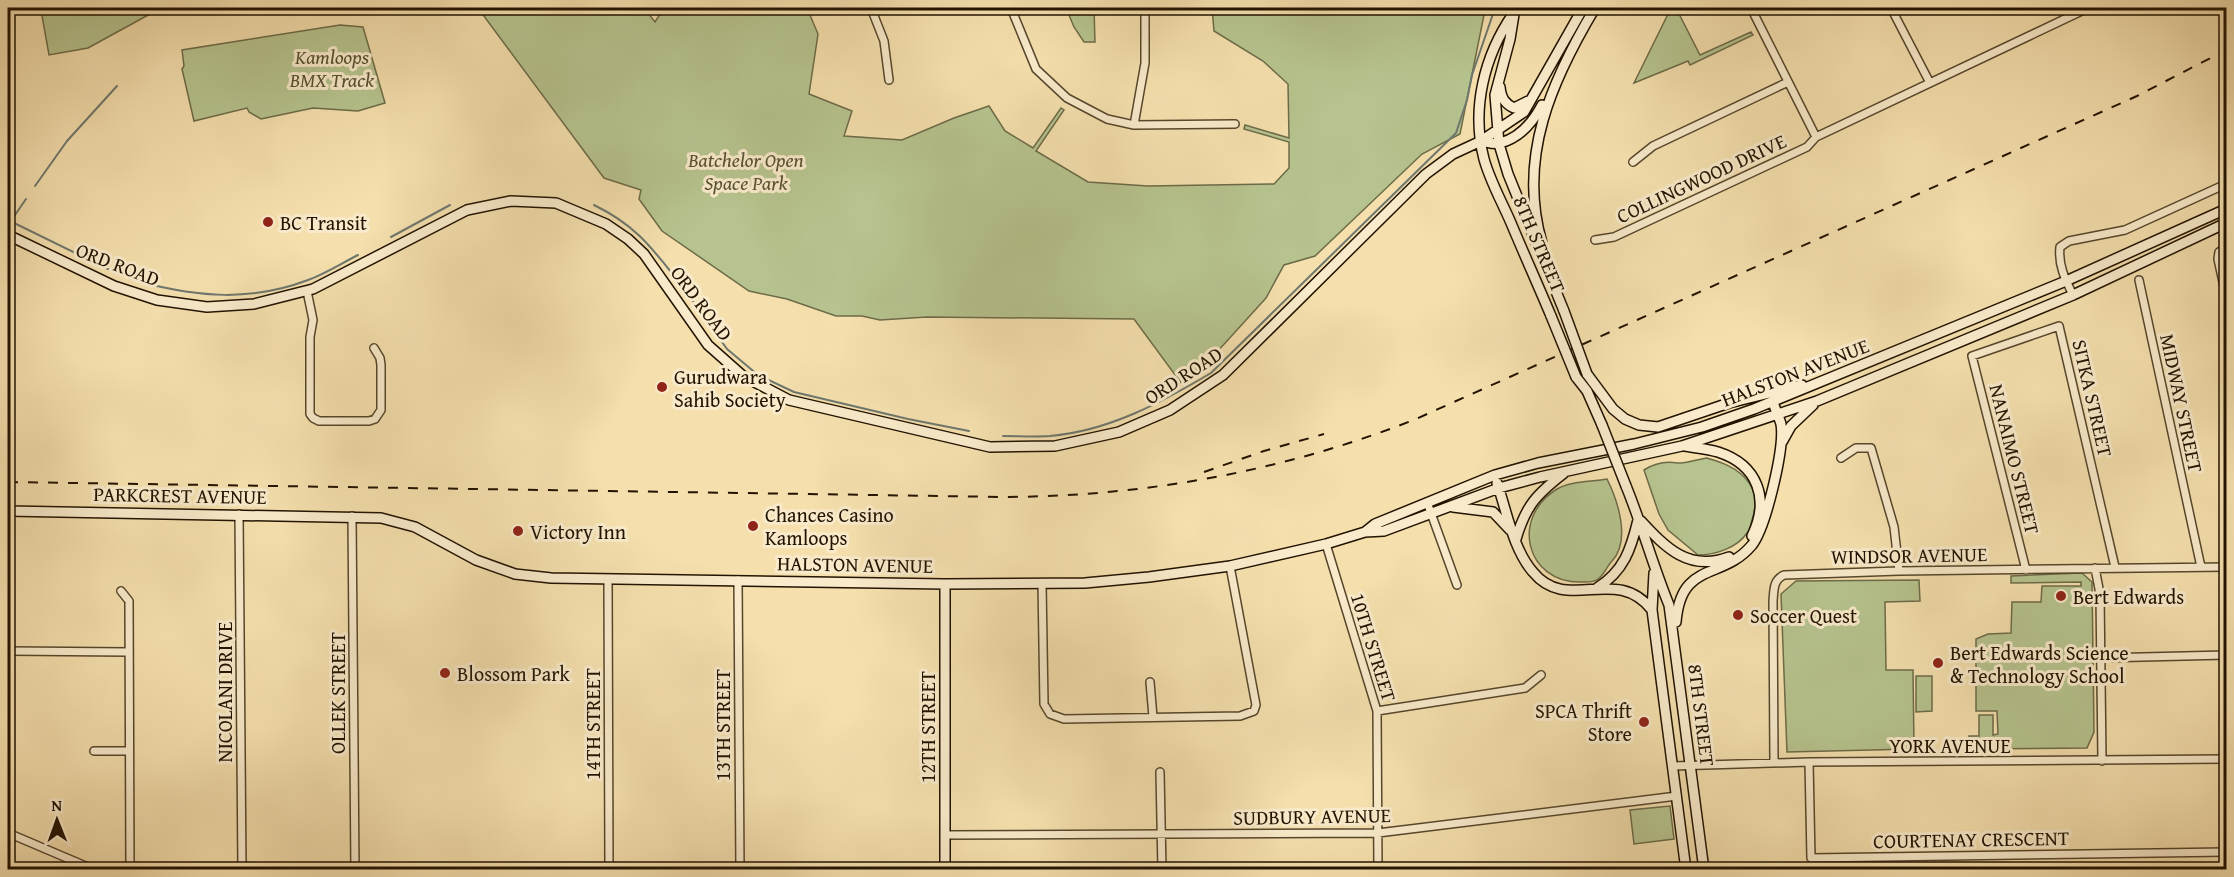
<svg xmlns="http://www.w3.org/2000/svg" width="2234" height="877" viewBox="0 0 2234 877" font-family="'Gentium Book Plus',serif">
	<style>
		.green { fill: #b6c38e; stroke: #6c6b48; stroke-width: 1.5 }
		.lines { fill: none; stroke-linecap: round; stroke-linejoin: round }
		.stream { stroke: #6e776d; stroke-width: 2 }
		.street-casing { stroke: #56462c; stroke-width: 10 }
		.secondary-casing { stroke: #221301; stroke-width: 12 }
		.street { stroke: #f8eaca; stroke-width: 7 }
		.secondary { stroke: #f8eaca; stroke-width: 9 }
		.rail { stroke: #221301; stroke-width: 2; stroke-dasharray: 10 10; stroke-linecap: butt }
		.secondary-bridge-casing { stroke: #221301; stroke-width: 12; stroke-linecap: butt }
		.secondary-bridge { stroke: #f8eaca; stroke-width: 9 }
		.poi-dot { fill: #8f2418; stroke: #f8eaca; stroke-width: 2 }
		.labels { text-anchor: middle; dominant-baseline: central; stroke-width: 6; stroke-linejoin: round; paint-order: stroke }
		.park-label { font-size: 20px; font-style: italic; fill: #565132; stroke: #f8eaca }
		.street-label { font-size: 20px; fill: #221301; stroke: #f8eaca }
		.poi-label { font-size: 20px; fill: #221301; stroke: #f8eaca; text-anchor: start }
	</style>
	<rect width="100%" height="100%" fill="#f4dfad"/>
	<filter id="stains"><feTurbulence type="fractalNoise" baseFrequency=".00333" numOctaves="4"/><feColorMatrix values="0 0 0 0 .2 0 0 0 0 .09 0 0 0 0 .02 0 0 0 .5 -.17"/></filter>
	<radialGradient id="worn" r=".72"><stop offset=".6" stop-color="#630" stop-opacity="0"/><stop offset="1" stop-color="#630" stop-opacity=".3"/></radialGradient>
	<path class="green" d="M21,8H161L88,48L49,55L41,10Z
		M478,8H644L655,22L664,8H807L818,34L809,94L852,111L844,136L902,140L954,118L989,106L1005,131L1033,148L1061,108L1064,110L1036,151L1088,182L1148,186L1274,184L1289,168V142L1244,129L1245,125L1289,138L1288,84L1263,61L1214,31L1212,8H1467L1484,15L1460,134L1422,154L1315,256L1284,265L1266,298L1217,352L1181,383L1134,319L927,317L880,320L862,316H836L787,299L749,291L662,231L639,199L641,190L604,178Z
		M1066,8H1094L1095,42H1084L1074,27Z
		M1671,8H1676L1700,55L1751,32L1753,35L1690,65L1688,61L1634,83Z
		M340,25L363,27L385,103L358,111L313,108L261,119L249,112L247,108L194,121L182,69L184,66L182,50Z
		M1707,458C1719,462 1731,465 1741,474C1756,487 1758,501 1752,520C1751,524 1750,530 1747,533C1737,548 1715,555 1698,555L1668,530L1659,514L1644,470C1655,463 1665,461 1677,463C1683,464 1699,459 1707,458Z
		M1607,479C1618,501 1631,541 1612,561C1607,566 1604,575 1598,579C1593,583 1586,582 1580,582C1526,582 1510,518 1557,489C1570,481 1592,482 1607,479Z
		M2082,573L2092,582L2094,732L2087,748L1969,749V736H1979V715H1993V735L1998,734L1997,711H1976V639L1988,634L2011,633L2012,602H2041L2042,586H2081V582L2011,583V576Z
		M1919,580L1920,601L1885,602L1886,670H1913L1914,749L1787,752L1781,594L1796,581Z
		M1916,676H1932V711L1916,712Z
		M1670,806L1674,839L1634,844L1630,810Z"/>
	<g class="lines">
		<path class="stream" d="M35,186L67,141L117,86
			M594,205C633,224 649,244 675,277
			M8,218L15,215L26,199
			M8,220L108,269
			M391,237L450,205
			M140,282C199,297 250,302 308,280C325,274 342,263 358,255
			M687,293L727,349L758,375L794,392L908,419L969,431
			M1003,436C1019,436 1034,437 1050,436C1109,431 1162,402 1211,373L1456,133L1467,100L1472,75L1495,8"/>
		<g class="street-casing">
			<path id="street" d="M871,8L884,41L889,80
				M1011,8L1036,69L1067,98L1107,119L1134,125L1235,124
				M1751,8L1816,137L2088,8
				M1891,8L1930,83
				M1134,125L1145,63V8
				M1633,162L1653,146L1788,82
				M1595,240L1614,237L1807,147L1816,137
				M2226,247L2219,252L2218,259L2226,296
				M2139,280L2201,567
				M307,291L313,320L310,337V414L313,418L319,421H369L375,419L381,410V365L380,358L374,348
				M2073,295C2065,279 2058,265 2060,247L2069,241L2125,230L2226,184
				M1841,458L1856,448H1871L1894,527L1899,571
				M1427,502L1457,585
				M239,514L242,870
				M352,516L355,870
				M1326,544L1377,711L1378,870
				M2095,568L2100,594L2102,761
				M2026,570L1972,356L2059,326L2115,567
				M608,579L609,870
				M738,580L740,870
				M1042,584L1044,704L1050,714L1064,719L1240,716L1254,711L1256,705L1230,566
				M121,591L129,601L130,870
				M8,651L128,652
				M2101,658L2226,655
				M1150,682L1153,717
				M1377,711L1525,688L1541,675
				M94,751H129
				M1809,762L1811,858L2226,852
				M1774,763L1773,601C1774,590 1773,580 1784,575L1899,571L2226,567
				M1673,766L1809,762L2226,759
				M1160,772L1162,870
				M8,833L95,870
				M945,835L1378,833L1677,796"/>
		</g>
		<g class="secondary-casing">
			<path id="secondary" d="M1515,8L1510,39L1495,95L1499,144L1508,174L1564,311
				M1513,14C1484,56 1471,109 1484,159C1490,181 1502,202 1511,223C1524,254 1538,285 1551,316
				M1500,87C1501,98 1505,104 1514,108L1528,101
				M1481,141C1487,142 1495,145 1500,143C1520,138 1533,122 1542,105
				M8,235L114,286L157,300L207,307L254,304L313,289L467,210L511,201L556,203L606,224L628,239L644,254L708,345L743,376L789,400L990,447L1055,446L1119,432L1170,410L1223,375L1426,174L1453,154L1481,141L1524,112L1583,8
				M1542,243C1517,157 1552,80 1595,8
				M1587,374L1613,409L1625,419L1639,425L1658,427L1729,403L1802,385
				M1576,377L1587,391L1602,425
				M1782,442L1791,426L1813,405
				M1685,446C1696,448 1707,449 1718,452C1758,465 1770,499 1752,536
				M1497,483C1507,512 1513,549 1533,572C1567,614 1616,564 1652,610
				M1626,486C1642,525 1653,566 1669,605L1704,870
				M1453,507L1493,512L1510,530
				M8,511L381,518L415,527L476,560L515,574L551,578L945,584L1085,583L1149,577L1230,566L1326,544L1365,532L1384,531L1499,488L1540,477L1682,446L1817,401L2073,295L2226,223
				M1641,521C1666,548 1689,572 1729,557
				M1365,532L1375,524L1495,475L1538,463L1634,444L1702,427L1754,409L2066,281L2226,209
				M1516,539C1526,505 1537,494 1564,473
				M1654,573L1652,610L1686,870
				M945,584V870
				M1597,588C1624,571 1631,549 1638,520
				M1676,622C1681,560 1722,581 1752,545C1766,527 1785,447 1781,424C1779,417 1775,409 1773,402"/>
		</g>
		<use href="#street" class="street"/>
		<use href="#secondary" class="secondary"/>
		<path class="rail" d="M1204,472L1264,451L1324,434
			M8,482L1006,497C1147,496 1285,471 1416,419L2137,96L2226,50"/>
		<g class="secondary-bridge-casing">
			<path id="secondary-bridge" d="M1564,311L1587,374
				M1551,316L1576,377
				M1602,425L1626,486"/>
		</g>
		<use href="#secondary-bridge" class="secondary-bridge"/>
	</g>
	<g class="poi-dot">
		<circle cx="268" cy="222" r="6"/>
		<circle cx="662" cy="387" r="6"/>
		<circle cx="753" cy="526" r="6"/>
		<circle cx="518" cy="531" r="6"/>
		<circle cx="2061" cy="596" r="6"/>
		<circle cx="1738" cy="615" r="6"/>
		<circle cx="1938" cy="663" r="6"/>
		<circle cx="445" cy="673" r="6"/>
		<circle cx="1644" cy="722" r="6"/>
	</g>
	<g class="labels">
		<g class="park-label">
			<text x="332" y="56">Kamloops<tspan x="332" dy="23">BMX Track</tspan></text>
			<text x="746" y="159">Batchelor Open<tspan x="746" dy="23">Space Park</tspan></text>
		</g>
		<g class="street-label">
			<text transform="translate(1701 178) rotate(-25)">COLLINGWOOD DRIVE</text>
			<text transform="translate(1540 244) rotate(67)">8TH STREET</text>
			<text transform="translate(118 264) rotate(21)">ORD ROAD</text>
			<text transform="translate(702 303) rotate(53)">ORD ROAD</text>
			<text transform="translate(1795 372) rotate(-21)">HALSTON AVENUE</text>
			<text transform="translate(1183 375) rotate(-33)">ORD ROAD</text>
			<text transform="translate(2093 398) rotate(77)">SITKA STREET</text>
			<text transform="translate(2182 403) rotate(78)">MIDWAY STREET</text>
			<text transform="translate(2015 459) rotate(76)">NANAIMO STREET</text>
			<text transform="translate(180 495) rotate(1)">PARKCREST AVENUE</text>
			<text transform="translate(1909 555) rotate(-1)">WINDSOR AVENUE</text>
			<text transform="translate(855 564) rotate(1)">HALSTON AVENUE</text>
			<text transform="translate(1374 647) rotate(73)">10TH STREET</text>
			<text transform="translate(224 692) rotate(-90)">NICOLANI DRIVE</text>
			<text transform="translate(337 693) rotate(-90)">OLLEK STREET</text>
			<text transform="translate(1702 715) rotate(83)">8TH STREET</text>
			<text transform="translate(592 724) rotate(-90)">14TH STREET</text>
			<text transform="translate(722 725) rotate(-90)">13TH STREET</text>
			<text transform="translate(927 727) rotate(-90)">12TH STREET</text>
			<text x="1950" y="745">YORK AVENUE</text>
			<text transform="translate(1312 816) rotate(-1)">SUDBURY AVENUE</text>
			<text transform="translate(1971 839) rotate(-1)">COURTENAY CRESCENT</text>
		</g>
		<g class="poi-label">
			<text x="280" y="222">BC Transit</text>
			<text x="674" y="376">Gurudwara<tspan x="674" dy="23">Sahib Society</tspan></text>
			<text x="765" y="514">Chances Casino<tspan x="765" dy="23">Kamloops</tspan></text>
			<text x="530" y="531">Victory Inn</text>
			<text x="2073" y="596">Bert Edwards</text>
			<text x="1750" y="615">Soccer Quest</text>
			<text x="1950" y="652">Bert Edwards Science<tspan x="1950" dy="23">&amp; Technology School</tspan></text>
			<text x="457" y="673">Blossom Park</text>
			<text x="1632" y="710" text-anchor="end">SPCA Thrift<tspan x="1632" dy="23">Store</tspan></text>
		</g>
	</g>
	<rect width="2234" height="877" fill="none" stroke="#f4dfad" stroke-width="30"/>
	<rect x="9" y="9" width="2216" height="859" fill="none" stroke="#221301" stroke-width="3"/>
	<rect x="15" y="15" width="2204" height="847" fill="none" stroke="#221301" stroke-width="1.5"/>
	<g transform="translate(57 820) rotate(359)" stroke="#f8eaca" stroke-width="4.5" paint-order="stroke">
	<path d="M0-4.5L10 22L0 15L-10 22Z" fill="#221301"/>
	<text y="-9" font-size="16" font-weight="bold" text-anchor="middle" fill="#221301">N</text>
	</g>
	<rect width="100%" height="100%" filter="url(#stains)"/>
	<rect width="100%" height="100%" fill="url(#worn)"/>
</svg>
